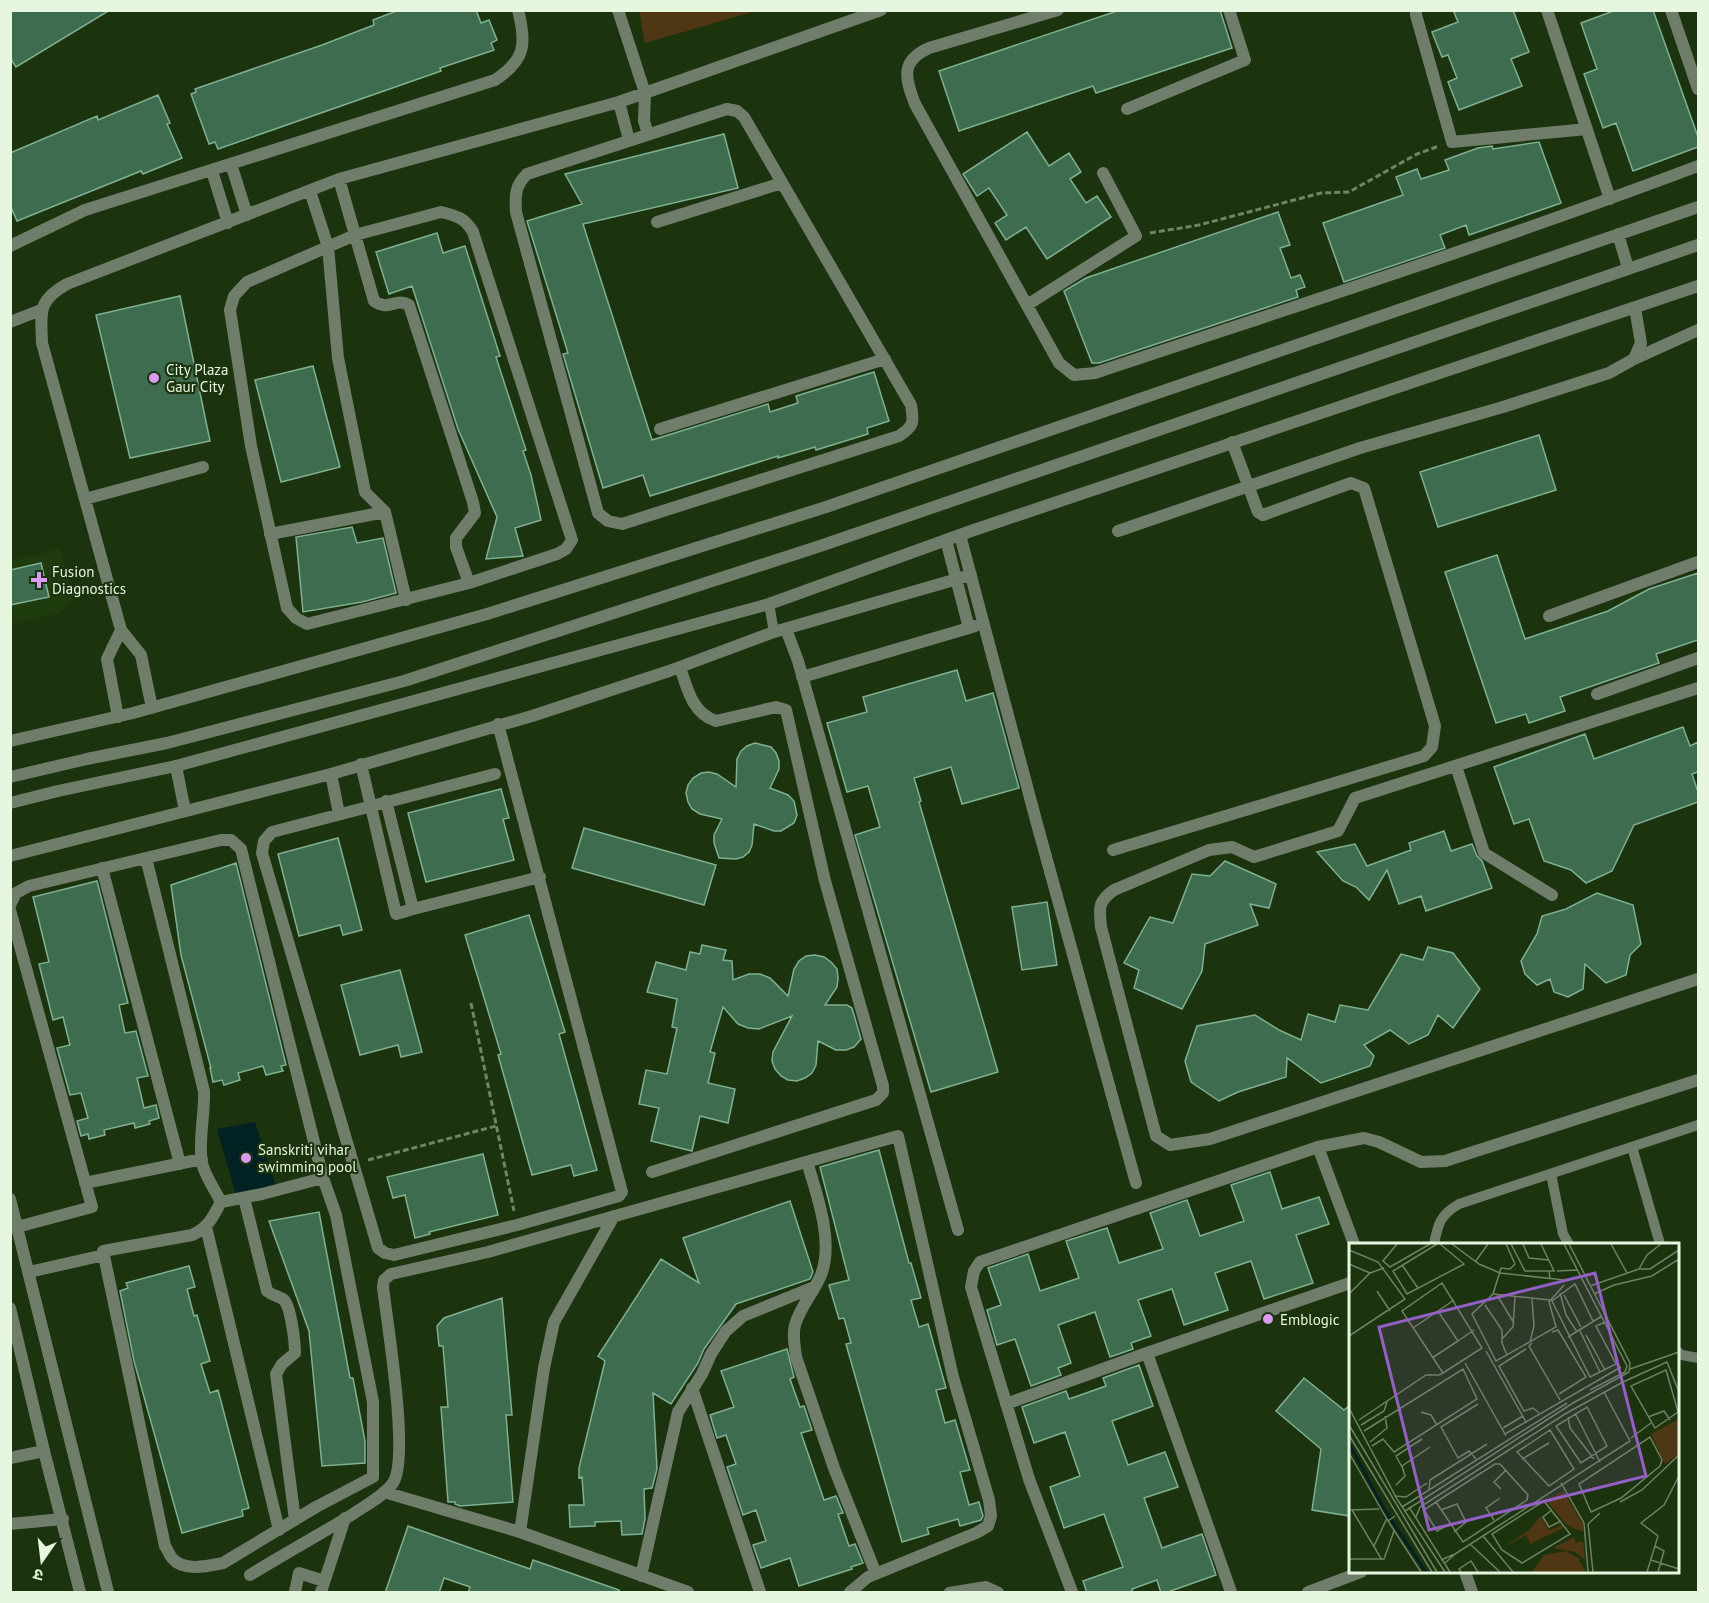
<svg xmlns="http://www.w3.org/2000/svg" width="1709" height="1603" viewBox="0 0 1709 1603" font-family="'PT Sans','Noto Sans Devanagari',sans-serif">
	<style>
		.built { fill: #1f3c0e }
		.green { fill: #4f3713 }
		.water { fill: #012223 }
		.building { fill: #3d6c4f; stroke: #7fb091; stroke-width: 1.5 }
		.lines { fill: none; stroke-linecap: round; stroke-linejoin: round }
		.path { stroke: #708565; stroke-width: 3; stroke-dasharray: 6 3; stroke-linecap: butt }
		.service { stroke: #717d6b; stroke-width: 10 }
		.minor { stroke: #717d6b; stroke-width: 12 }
		.tertiary { stroke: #717d6b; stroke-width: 12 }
		.poi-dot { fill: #db99f5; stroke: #1c340e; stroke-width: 2 }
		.labels { text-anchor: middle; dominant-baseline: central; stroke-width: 4.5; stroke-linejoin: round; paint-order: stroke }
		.poi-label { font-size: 15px; fill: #e6f6df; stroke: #1c340e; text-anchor: start }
		.inset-river { fill: none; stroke: #012223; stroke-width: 3 }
		.inset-road { fill: none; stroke: #6d8262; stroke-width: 1.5 }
		.view { fill: #965ec7; fill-opacity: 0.15; stroke: #965ec7; stroke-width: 3 }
		.inset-edge { fill: none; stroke: #e6f6df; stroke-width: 3 }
	</style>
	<rect width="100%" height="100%" fill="#1c340e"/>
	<path class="built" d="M60,549L73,598L59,613L11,624V561Z"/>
	<path class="green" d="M639,10H756V11L645,43Z"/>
	<path class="water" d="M255,1122L277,1188L236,1195L217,1129Z"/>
	<path class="building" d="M10,10H110L16,67L10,58Z
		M399,10H476L481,23L489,20L497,40L491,43L494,50L440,68L441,71L218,149L215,142L209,144L191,94L196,92L195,89L322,45L374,25L373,20Z
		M1120,10H1220L1232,48L1096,93L1093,86L959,131L939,71Z
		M1453,10H1513L1529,52L1511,59L1522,86L1459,110L1448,82L1457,78L1448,55L1442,57L1432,32L1458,22Z
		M1616,10H1653L1698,137V147L1633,171L1616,123L1603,128L1584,74L1597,69L1581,23Z
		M158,95L170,123L167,124L182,158L143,174L141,171L17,221L10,205V153L97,116L98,120Z
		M1027,132L1049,166L1069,153L1081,172L1070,179L1086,203L1097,196L1111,217L1047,259L1026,227L1006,240L995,223L1007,215L989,188L977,196L963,174Z
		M724,134L738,188L583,224L652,440L768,404L770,412L798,403L796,396L874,372L889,421L867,428L868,434L816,450L815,447L778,458V456L650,496L643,475L603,488L563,354L568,353L527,221L582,204L565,174Z
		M1539,142L1561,203L1469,235L1466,225L1440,235L1445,248L1344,282L1323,223L1403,195L1396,177L1417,169L1421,179L1449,170L1445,160L1478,148L1492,146L1493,149Z
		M1278,212L1290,245L1280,248L1291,278L1300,275L1305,287L1296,290L1298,297L1099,363H1092L1064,291L1086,278Z
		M437,233L443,253L465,246L500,356L496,357L526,450L523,451L531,475L541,520L515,528L523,556L486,559L497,517L458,429L412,286L389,294L376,252Z
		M180,296L210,441L130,458L96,315Z
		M313,366L340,467L281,482L255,380Z
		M1539,435L1556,490L1438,527L1420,472Z
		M352,527L357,543L383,538L396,593L362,602L303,612L296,537Z
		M1497,555L1525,639L1608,611L1649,589L1698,573V640L1656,654L1659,663L1560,697L1565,711L1529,723L1526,714L1496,723L1445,572Z
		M41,563L49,597L10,605V570Z
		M957,670L966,701L993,693L1019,788L962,804L951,767L914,778L921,801L919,802L998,1072L931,1092L855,835L880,827L868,786L847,792L827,723L867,712L863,697Z
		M1683,727L1690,746L1698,742V772L1692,774L1698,792V802L1634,825L1612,871L1586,883L1571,870L1544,861L1529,819L1514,824L1494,767L1585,734L1594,759Z
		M755,743L771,747L776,753L779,761V769L770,788L788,795L794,801L797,815L794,823L781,831H774L754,824L752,845L749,852L743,857L736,859L719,858L714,843V835L722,819L700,814L692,809L688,802L686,793L688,785L693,778L701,773L709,772L717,774L736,787L737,759L741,751L747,746Z
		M501,789L509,818L503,819L514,860L426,882L408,813Z
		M584,828L716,865L704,905L572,868Z
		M1444,831L1451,851L1472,844L1477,856L1482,861L1492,888L1426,911L1421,896L1399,904L1387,870L1369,900L1356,887L1343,881L1317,852L1355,844L1367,866L1411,850L1409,843Z
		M338,838L362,930L343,935L340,925L299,936L278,854Z
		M1225,861L1276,884L1269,908L1250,904L1258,925L1205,944L1202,971L1182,1009L1134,988L1139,970L1124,963L1150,917L1173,923L1192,874L1210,876Z
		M236,863L286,1065L281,1066L283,1071L266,1075L263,1066L238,1073L240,1080L224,1085L222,1080L213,1082L210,1068H211L181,955L171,885Z
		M97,881L128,1003L119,1005L125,1033L136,1031L148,1076L137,1078L144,1108L156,1105L159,1118L149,1121L150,1124L135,1128L134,1123L104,1130L105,1135L89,1139L88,1134L81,1136L77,1121L88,1118L81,1093L70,1095L57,1048L70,1045L63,1017L53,1020L39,964L49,962L33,897Z
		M1597,893L1633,905L1641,944L1630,955L1626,975L1606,983L1585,964L1583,989L1568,997L1554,992L1550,979L1537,985L1525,974L1521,961L1537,934L1542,916L1566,909Z
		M1047,902L1057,965L1022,970L1012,907Z
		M529,915L565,1032L559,1034L597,1170L574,1176L571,1165L532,1175L498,1055L501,1054L465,935Z
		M702,945L726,950L723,960L732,961L733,980L749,974H760L770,978L788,996L794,969L799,961L806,956L815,955L824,957L831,962L837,969L838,978L837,987L825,1005H847L852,1008L861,1039L854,1047L846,1050H836L818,1041L816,1065L812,1073L805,1078L797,1081L788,1080L781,1076L775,1069L772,1061L773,1052L792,1016L759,1029L748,1028L738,1024L723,1007L710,1052L715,1053L708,1083L735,1089L728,1123L700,1116L692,1151L651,1141L659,1108L639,1104L646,1070L667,1074L677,1028L672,1027L677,999L647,992L656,962L686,970L690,952L700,954Z
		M1428,947L1453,953L1480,989L1453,1028L1438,1015L1428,1035L1409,1044L1390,1030L1364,1045L1374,1056L1370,1066L1321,1083L1287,1058L1286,1077L1238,1092L1219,1101L1191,1082L1185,1061L1197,1026L1255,1015L1279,1030L1301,1040L1308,1014L1335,1022L1340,1005L1368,1010L1401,954L1423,960Z
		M400,970L422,1052L401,1057L398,1045L360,1055L341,985Z
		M879,1150L909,1263H911L921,1298L911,1300L919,1327L928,1324L946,1388L936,1390L945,1423L955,1420L970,1470L960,1472L969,1505L979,1502L983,1516L981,1520L960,1526L958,1519L927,1528L929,1534L902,1542L846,1344L851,1343L844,1318L839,1319L829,1285L849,1280L820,1167Z
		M483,1154L498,1215L429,1232L430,1234L415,1238L405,1195L393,1198L387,1177Z
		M1270,1172L1282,1209L1319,1197L1329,1224L1296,1235L1313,1283L1264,1299L1251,1261L1215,1273L1228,1310L1184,1325L1172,1289L1138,1300L1151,1336L1131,1343L1133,1349L1110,1357L1095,1312L1058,1325L1071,1363L1058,1368L1061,1375L1031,1386L1015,1339L997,1345L987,1310L1001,1305L988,1268L1028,1254L1040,1291L1079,1278L1066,1241L1107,1228L1119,1263L1163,1249L1150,1213L1187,1200L1200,1236L1244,1221L1231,1185Z
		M790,1201L813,1272L810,1279L736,1304L704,1349L698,1363L671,1404L653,1393L657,1469L652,1488L644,1489L645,1519L642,1534L622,1535L621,1521L595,1522V1526L570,1527L569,1505H584L582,1477L579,1478V1468L605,1361L598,1356L661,1259L699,1283L683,1238Z
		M319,1212L350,1378H353L365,1441V1463L322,1466L309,1331L269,1221Z
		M189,1266L195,1287L187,1289L194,1316L197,1315L210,1361L201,1364L210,1393L218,1390L249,1508L242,1510L243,1516L182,1533L134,1361L120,1291L128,1288L126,1283Z
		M502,1298L512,1415H506L513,1502L460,1506L455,1504V1502H448L441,1407H448L443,1346H439L437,1326L444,1318Z
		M787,1349L794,1377L790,1379L800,1407L804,1406L812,1430L801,1433L824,1500L836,1496L843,1513L838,1514L849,1546L855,1544L863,1563L851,1567L852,1569L799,1586L790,1558L761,1568L753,1545L766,1541L756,1510L743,1515L727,1467L736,1464L726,1435L717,1438L710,1415L734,1407L721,1371Z
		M1139,1365L1153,1406L1112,1421L1128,1465L1165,1452L1178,1487L1144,1498L1162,1548L1202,1534L1216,1575L1165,1593H1161L1157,1580L1132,1589L1133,1593H1087L1083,1581L1123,1567L1104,1514L1064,1528L1050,1487L1080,1476L1065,1432L1034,1443L1022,1407L1066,1391L1069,1399L1106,1386L1103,1378Z
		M1304,1378L1344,1410L1350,1405V1516L1312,1510L1321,1449L1276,1411Z
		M408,1526L530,1569L533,1560L619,1590V1593H468L470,1587L444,1578L439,1593H385Z"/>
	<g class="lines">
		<path class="path" d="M1150,233L1199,225L1321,193L1349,192L1417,154L1439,146
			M471,1003L514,1211
			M368,1160L496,1126"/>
		<path class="service" d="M769,604L774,632
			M1632,1147L1660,1244
			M1551,1174L1563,1234L1569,1244
			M1434,1244C1438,1224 1440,1215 1459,1204L1698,1125
			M1678,1352L1682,1355L1698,1358
			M949,1592L986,1586L999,1592"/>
		<path class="minor" d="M618,10L645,93L644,121L648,134
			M1058,10L929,48C900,61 905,78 915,104L1059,363L1074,375L1095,373C1296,306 1499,241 1698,166
			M1416,10V15L1452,142L1587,129
			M1547,10L1610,199
			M1671,10L1698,89
			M619,102L629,140
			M727,109L737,111L744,117L911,405C914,423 914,426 899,436L622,524L608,521L598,513L516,212C515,195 515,186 527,174Z
			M1127,109L1245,60L1229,10
			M231,164L247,215
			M212,171L228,223
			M339,179L374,301C389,312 395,297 409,305L473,502L475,513L456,538V547L469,583
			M310,191L328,247L338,358L365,492L385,512L406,600
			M441,212C457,216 465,218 473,232L572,540L566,549L557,554L469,583L307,624L296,618L287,608L251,446L230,310L234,296L247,282L355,235Z
			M657,222L782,183
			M1618,234L1628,268
			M10,246L85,210L495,80C525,60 527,45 518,10
			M1027,305L1136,236L1103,173
			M10,322L41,310
			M1634,359L1698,330
			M660,429L885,359
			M85,499L203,467
			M1118,531L1360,448L1503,407L1609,373L1634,359L1641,343L1635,308
			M270,534L385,512
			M960,535L1037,824L1136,1183
			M946,540L969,628L975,626
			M1549,616L1698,562
			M786,629L798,661L958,1230
			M802,677L969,628
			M1698,688L1355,798L1338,831L1254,857L1232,847L1209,850L1114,890C1098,901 1099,908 1101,927L1156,1136L1170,1145L1210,1139L1698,979
			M1597,694L1698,658
			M152,708L141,655L121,630L42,343C41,312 37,301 67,284L339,179L619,102L881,10
			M118,717L107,659L121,630
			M10,741L133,713L487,614L826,507L1698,207
			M361,764L396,914L413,909L386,801
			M176,766L185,811
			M1456,766L1484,853L1552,895
			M331,774L339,814
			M495,774L272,832L264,841L262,853L378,1248L385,1253L394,1255L517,1225L619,1196L622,1192L498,724
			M1113,850L1424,756L1432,747L1435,726L1364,488L1351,483L1263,515L1258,512L1232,442
			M10,856L331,774L532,716L669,671L774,632L971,575
			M146,858L204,1091C205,1114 198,1142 202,1163C205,1176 215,1190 221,1202
			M102,868L180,1164
			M10,905L16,893L29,886L221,840H231L241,849L323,1178L336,1215L373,1402V1477L316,1507L223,1563C208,1566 183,1572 172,1558C169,1555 168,1550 165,1546L103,1251L192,1235C208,1228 213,1217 221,1202L262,1194L323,1178
			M413,909L540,877
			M10,910L92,1207L17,1227
			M1318,1147L1354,1244
			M807,1162C817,1195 834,1242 821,1275C814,1292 800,1307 795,1325C792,1335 795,1347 796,1357L834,1468L876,1574
			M652,1172L876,1100L883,1093V1086L825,881L786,710L776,707L716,721C692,713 687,688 680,667
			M85,1183L202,1159
			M244,1198L267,1291C273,1296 279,1296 284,1300C291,1307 295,1343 295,1353L282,1364L276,1374L295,1520
			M206,1227L279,1530
			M29,1272L104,1255
			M692,1388L760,1592
			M1006,1404L1147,1353
			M10,1458L44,1451
			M384,1492L520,1532L688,1592
			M10,1524L63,1519
			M520,1532L544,1368L554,1322L614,1216
			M1465,1572L1472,1592
			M250,1575C284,1554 319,1535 353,1514C366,1505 384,1496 393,1483C410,1458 387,1323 383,1287L384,1280L391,1274L488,1252L898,1136L953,1377L989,1500L991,1516L988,1526L976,1533L868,1577L850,1592
			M641,1576L678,1412L702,1374L711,1354L726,1331L743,1316L814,1287
			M295,1592L299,1573L324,1581
			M321,1592L345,1518
			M1072,1592L1029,1479L971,1287L974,1271L980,1262L1318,1147L1364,1138L1379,1142L1421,1162L1445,1161L1698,1080
			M1231,1592L1147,1353L1350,1283
			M1308,1592L1361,1572"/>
		<path class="tertiary" d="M10,777L87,759L167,743L404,681L820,546L1698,245
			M10,803L58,791L176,766L769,604L971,531L1698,286
			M10,1199L108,1592
			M10,1308L44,1451L80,1592"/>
	</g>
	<g class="poi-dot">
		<circle cx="154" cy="378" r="6"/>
		<path d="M36 571h6v6h6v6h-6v6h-6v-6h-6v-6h6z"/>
		<circle cx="246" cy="1158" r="6"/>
		<circle cx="1268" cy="1319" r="6"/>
	</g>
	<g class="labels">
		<g class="poi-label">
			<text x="166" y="369">City Plaza<tspan x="166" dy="17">Gaur City</tspan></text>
			<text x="52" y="571">Fusion<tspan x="52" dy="17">Diagnostics</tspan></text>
			<text x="258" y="1149">Sanskriti vihar<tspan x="258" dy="17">swimming pool</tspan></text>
			<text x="1280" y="1319">Emblogic</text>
		</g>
	</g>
	<g transform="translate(1349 1243)">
		<rect width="330" height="330" fill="#1c340e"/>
		<path d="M330,176V211L316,221L302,191ZM214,248L234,281V289L218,282L198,258ZM192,273L200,287L213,282L214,285L181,301L177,292L154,305L180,287ZM225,294L227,300L234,298L236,317L226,309L204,305ZM216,308L229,315L237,329H183L195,312Z" fill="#4f3713"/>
		<path class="inset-river" d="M0,200L35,266L77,329"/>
		<path class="inset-road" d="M48,1L34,18L41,24L81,1M88,1L44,28L58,51L115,21L91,1M103,1L130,21L151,30L215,37L232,34M157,1L166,21L161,26L152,25L144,51L123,71L147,118L207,84L200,59L215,42M162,1L176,28H200L201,36M174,1L180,15L200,17M192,1L205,28H200M215,1L278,123L276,129L241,147M262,1L278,30M0,7L29,19L56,56L0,93M126,19L139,1M0,21L21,30M53,22L69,45M290,26L298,12L312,1M208,28L229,27M241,43L290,26H301L330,7M28,48L41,68M211,50L217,72L228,89M0,51L21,30L35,25M144,51L201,57M245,51L265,42L303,33L330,16M148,52L165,80M215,52L232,84M136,62L153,87V100L158,112M89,68L105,57M244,78L226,41L203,58L241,134L267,121L247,83L256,79M64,85L89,68L109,98L83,115M231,88L251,129M203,89L209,87L237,134L210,151M237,92L256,127M219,94L253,73M153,96L164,84L166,54M109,98L125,87M181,99L185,83L183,56M183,100L180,103L211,157M177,106L150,123L175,168L184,165L190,170M137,108L177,179M116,120L157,193M281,126L330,109M317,127L329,169L306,185L282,143ZM238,164L258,203L232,220L207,183ZM0,165L48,256L96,329M72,169L82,172L88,182M226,170L251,219M219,174L221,185L245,216M299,174L315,168L321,177M10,177L77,132H90L94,130L133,105L93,40L53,68L94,130M0,182L88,329M12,182L35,168L38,159M154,185L174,173M201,187L225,226L200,243L168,209ZM15,188L114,126L128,156L45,209L34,196L23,203M156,191L272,124M0,192L83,329M301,194L313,217L311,223L272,255L242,269L230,241ZM282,195L302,180M21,199L38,185L36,173M0,210L39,278M127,216L120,208L109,215L92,184L129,161M173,216L200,200M53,224L47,213L73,196M212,240L235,280L239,329M47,242L56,233L53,223L81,204M80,246L81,237L138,201M152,246L145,239L157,227M46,253L57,254L78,240M195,258L221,291L173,320L153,307L143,291ZM87,259L114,299L178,257L179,252L151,221H146L87,259L75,267L88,288L101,281M271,259L293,247L330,212M53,264L218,160M60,264L101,329M0,267L30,266M3,267L33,317M92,267L108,261L117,279L105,289M203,267L194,274L200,284L212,278M56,268L224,160L280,129L281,120L220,1M46,273L39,278L72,329M67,274L71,264L216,171L274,139L318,119L330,149M145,277L137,265L151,255M134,293L164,329M121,301L151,329M25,303L38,275M306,303L315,308L309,329M106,311L281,198L255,149M0,316H35L45,288M92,317L106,311L95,321M302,317L330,326M112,329L110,326L122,318L129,329M244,329L239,281L251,270M298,329L309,293L292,280L315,262L330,233"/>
		<path class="view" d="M246,30L297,233L80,287L30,84Z"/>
		<rect width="330" height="330" class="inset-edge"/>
	</g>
	<rect width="1709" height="1603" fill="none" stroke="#e6f6df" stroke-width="24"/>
	<g transform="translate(42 1561) rotate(194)" stroke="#1c340e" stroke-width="4.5" paint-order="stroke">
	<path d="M0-4.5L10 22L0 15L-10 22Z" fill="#e6f6df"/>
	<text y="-9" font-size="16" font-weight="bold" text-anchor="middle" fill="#e6f6df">उ</text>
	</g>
</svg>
